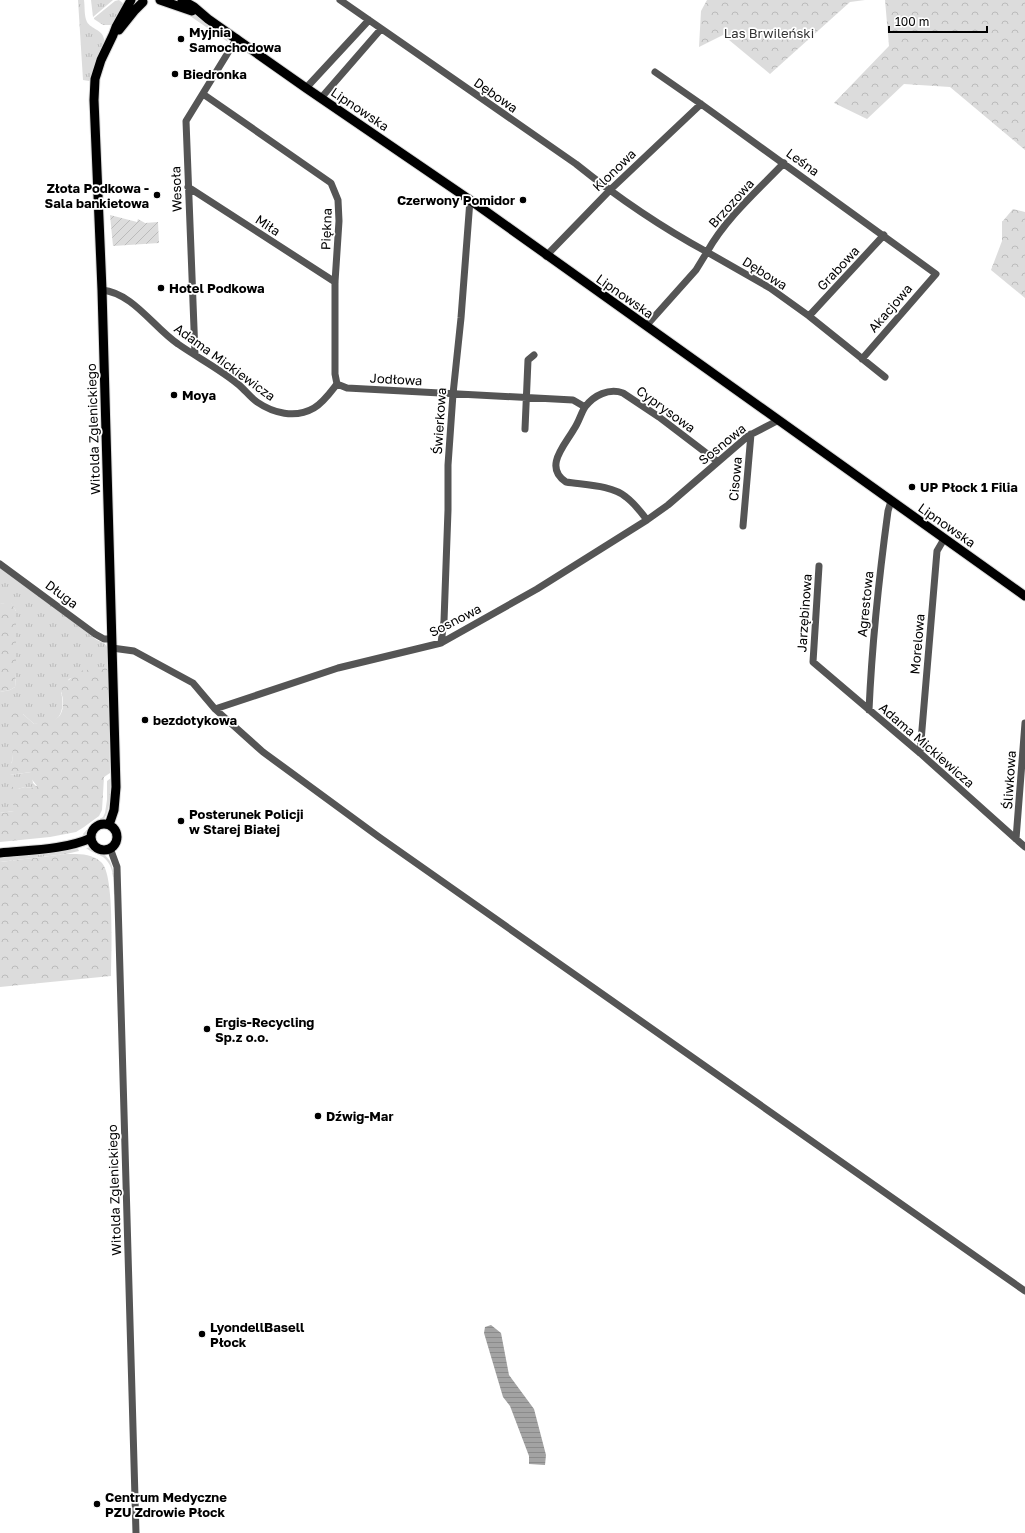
<svg xmlns="http://www.w3.org/2000/svg" width="1025" height="1533" viewBox="0 0 1025 1533" font-family="'Golos Text',sans-serif">
	<style>
		.grass { fill: url(#grass-tufts) }
		.forest { fill: url(#forest-crowns) }
		.garden { fill: url(#garden-furrows) }
		.water { fill: url(#water-rules) }
		.lines { fill: none; stroke-linecap: round; stroke-linejoin: round }
		.major-casing { stroke: #dbdbdb; stroke-width: 11 }
		.minor { stroke: #555; stroke-width: 7 }
		.major { stroke: #000; stroke-width: 9 }
		.poi-dot { fill: #000; stroke: #fff; stroke-width: 1.5 }
		.labels { text-anchor: middle; dominant-baseline: central; stroke-width: 3.5; stroke-linejoin: round; paint-order: stroke }
		.poi-label { font-size: 13px; font-weight: bold; fill: #000; stroke: #fff; text-anchor: start }
		.park-label { font-size: 13px; fill: #333; stroke: #fff }
		.street-label { font-size: 13px; fill: #000; stroke: #fff }
	</style>
	<defs>
		<pattern id="grass-tufts" width="24" height="20" patternUnits="userSpaceOnUse"><rect width="24" height="20" fill="#dcdcdc"/><path d="M3 7l-1-3M5 7V3M7 7l1-3M15 17l-1-3M17 17v-4M19 17l1-3" fill="none" stroke="#bbb"/></pattern>
		<pattern id="forest-crowns" width="20" height="18" patternUnits="userSpaceOnUse"><rect width="20" height="18" fill="#dcdcdc"/><path d="M2 6a3 3 0 1 1 6 0M12 15a3 3 0 1 1 6 0" fill="none" stroke="#bbb"/></pattern>
		<pattern id="garden-furrows" width="10" height="10" patternUnits="userSpaceOnUse"><rect width="10" height="10" fill="#dcdcdc"/><path d="M-1 1l2-2M0 10L10 0M9 11l2-2" fill="none" stroke="#bbb"/></pattern>
		<pattern id="water-rules" width="6" height="5" patternUnits="userSpaceOnUse"><rect width="6" height="5" fill="#a3a3a3"/><path d="M0 2.5h6" fill="none" stroke="#8b8b8b"/></pattern>
	</defs>
	<rect width="100%" height="100%" fill="#fff"/>
	<path class="grass" d="M78,0H84C85,7 84,16 87,22C91,29 103,30 104,39C105,47 95,70 92,79L89,81L83,80Z
		M91,0H113L93,17Z
		M119,0L124,4L113,25H103L94,19V18L115,1Z
		M181,11C185,12 190,12 193,14C202,18 226,33 228,42L190,16Z
		M0,567L97,640L104,643L108,648L109,667L92,670L69,679L61,693C64,701 63,718 53,721C47,723 40,723 34,724L23,714L13,733V754L10,775L31,772L33,783L37,787L32,788L25,787L17,789L14,811L0,813V692L10,690L15,687L16,674V611L11,603L0,604Z
		M111,778L110,801L107,813L104,819L94,824L84,836L83,834L93,823L103,817L105,813L107,800V781Z
		M92,847C117,859 113,870 115,895L114,894C113,881 115,866 103,857C98,854 91,852 86,848Z
		M78,849L79,851L66,854L0,862V857Z"/>
	<path class="forest" d="M707,0H865L850,2L770,74L723,35L699,47L701,11Z
		M885,0H1025V150L950,87L904,84L867,119L834,103L889,46Z
		M1013,209L1025,212V298L991,270L1002,241V222Z
		M11,602L16,611V674L15,687L10,690L0,692V604Z
		M108,667L110,773L104,777L102,810L99,816L84,827L76,832L50,837L0,842V813L14,811L11,786L17,789L25,787L32,788L37,786L30,777L31,772L10,775L9,764L12,763L13,745L11,716L16,712L23,714L34,724C50,720 64,724 63,700C63,696 60,693 62,688C65,680 74,678 79,671Z
		M66,854C78,854 91,853 101,862C115,873 111,956 111,976L0,987V862Z"/>
	<path class="garden" d="M110,215L137,222L138,219L145,223L158,222L159,243L113,246Z"/>
	<path class="water" d="M491,1325L501,1333L509,1375L534,1409L546,1455L545,1465L529,1464V1456L510,1406L503,1397L484,1333L485,1327Z"/>
	<g class="lines">
		<g class="major-casing">
			<path id="major" d="M160,0L192,11
				M182,0L194,7L208,19L306,88L470,200L1025,596
				M119,30L135,10L143,2
				M91 837a13 13 0 1 1 26 0a13 13 0 1 1-26 0Z
				M109,825L114,810L116,787L102,290L94,100L95,79L101,60L113,35L116,27L131,0
				M0,853C28,850 65,850 91,838"/>
		</g>
		<path class="minor" d="M340,0L576,164C617,197 661,227 707,252C726,218 757,191 784,163
			M655,72L701,104L936,274L862,359
			M306,88L369,20
			M203,94L331,183L338,200L339,221L335,282V374L337,384
			M321,98L381,29
			M188,187L335,282
			M546,256L610,190L701,104
			M102,290C133,293 154,328 178,344C198,358 220,369 239,385C245,390 250,397 257,402C273,413 295,419 314,408C323,403 330,393 337,384
			M809,316L884,235
			M646,326L696,270L707,252L770,288L809,316L885,377
			M195,354L186,121L237,38
			M337,384L347,388L573,400L585,407
			M525,429L528,360L534,355
			M647,520C641,512 634,503 626,497C612,485 584,485 566,482C543,467 565,445 574,429C579,422 581,413 585,407C594,395 609,388 623,393L659,417L718,462
			M743,526L751,434
			M0,564L95,634L104,639H112
			M819,566L813,662L920,753L1025,847
			M441,643L444,621L448,510V465L453,394L461,318L470,200
			M112,648L134,651L193,683L215,709L263,752L379,837L1025,1291
			M215,709L338,668L441,643L537,589L647,520L668,505L748,436L777,421
			M869,710C872,644 879,577 888,511L891,501
			M920,753L937,551L944,539
			M1016,839L1025,723
			M110,848L117,867L136,1533"/>
		<use href="#major" class="major"/>
	</g>
	<g class="poi-dot">
		<circle cx="181" cy="39" r="4"/>
		<circle cx="175" cy="74" r="4"/>
		<circle cx="157" cy="195" r="4"/>
		<circle cx="523" cy="200" r="4"/>
		<circle cx="161" cy="288" r="4"/>
		<circle cx="174" cy="395" r="4"/>
		<circle cx="912" cy="487" r="4"/>
		<circle cx="145" cy="720" r="4"/>
		<circle cx="181" cy="821" r="4"/>
		<circle cx="207" cy="1029" r="4"/>
		<circle cx="318" cy="1116" r="4"/>
		<circle cx="202" cy="1334" r="4"/>
		<circle cx="97" cy="1504" r="4"/>
	</g>
	<g class="labels">
		<g class="poi-label">
			<text x="189" y="32">Myjnia<tspan x="189" dy="15">Samochodowa</tspan></text>
			<text x="183" y="74">Biedronka</text>
			<text x="149" y="188" text-anchor="end">Złota Podkowa -<tspan x="149" dy="15">Sala bankietowa</tspan></text>
			<text x="515" y="200" text-anchor="end">Czerwony Pomidor</text>
			<text x="169" y="288">Hotel Podkowa</text>
			<text x="182" y="395">Moya</text>
			<text x="920" y="487">UP Płock 1 Filia</text>
			<text x="153" y="720">bezdotykowa</text>
			<text x="189" y="814">Posterunek Policji<tspan x="189" dy="15">w Starej Białej</tspan></text>
			<text x="215" y="1022">Ergis-Recycling<tspan x="215" dy="15">Sp.z o.o.</tspan></text>
			<text x="326" y="1116">Dźwig-Mar</text>
			<text x="210" y="1327">LyondellBasell<tspan x="210" dy="15">Płock</tspan></text>
			<text x="105" y="1497">Centrum Medyczne<tspan x="105" dy="15">PZU Zdrowie Płock</tspan></text>
		</g>
		<g class="park-label">
			<text x="769" y="33">Las Brwileński</text>
		</g>
		<g class="street-label">
			<text transform="translate(496 95) rotate(35)">Dębowa</text>
			<text transform="translate(360 109) rotate(34)">Lipnowska</text>
			<text transform="translate(803 162) rotate(36)">Leśna</text>
			<text transform="translate(614 170) rotate(-44)">Klonowa</text>
			<text transform="translate(176 189) rotate(-92)">Wesoła</text>
			<text transform="translate(731 203) rotate(-48)">Brzozowa</text>
			<text transform="translate(268 225) rotate(33)">Miła</text>
			<text transform="translate(326 229) rotate(-88)">Piękna</text>
			<text transform="translate(838 268) rotate(-47)">Grabowa</text>
			<text transform="translate(765 273) rotate(32)">Dębowa</text>
			<text transform="translate(625 296) rotate(35)">Lipnowska</text>
			<text transform="translate(890 308) rotate(-49)">Akacjowa</text>
			<text transform="translate(225 362) rotate(36)">Adama Mickiewicza</text>
			<text transform="translate(396 379) rotate(3)">Jodłowa</text>
			<text transform="translate(666 409) rotate(36)">Cyprysowa</text>
			<text transform="translate(439 421) rotate(-86)">Świerkowa</text>
			<text transform="translate(93 429) rotate(-92)">Witolda Zglenickiego</text>
			<text transform="translate(722 444) rotate(-39)">Sosnowa</text>
			<text transform="translate(735 479) rotate(-85)">Cisowa</text>
			<text transform="translate(947 525) rotate(35)">Lipnowska</text>
			<text transform="translate(62 594) rotate(37)">Długa</text>
			<text transform="translate(865 604) rotate(-84)">Agrestowa</text>
			<text transform="translate(804 613) rotate(-86)">Jarzębinowa</text>
			<text transform="translate(455 620) rotate(-27)">Sosnowa</text>
			<text transform="translate(917 644) rotate(-85)">Morelowa</text>
			<text transform="translate(927 745) rotate(41)">Adama Mickiewicza</text>
			<text transform="translate(1009 780) rotate(-86)">Śliwkowa</text>
			<text transform="translate(114 1190) rotate(-92)">Witolda Zglenickiego</text>
		</g>
	</g>
	<path d="M889 26v6h98v-6" fill="none" stroke="#000000" stroke-width="2"/>
	<text x="895" y="26" font-size="12" fill="#000000" stroke="#ffffff" stroke-width="3" paint-order="stroke">100 m</text>
</svg>
